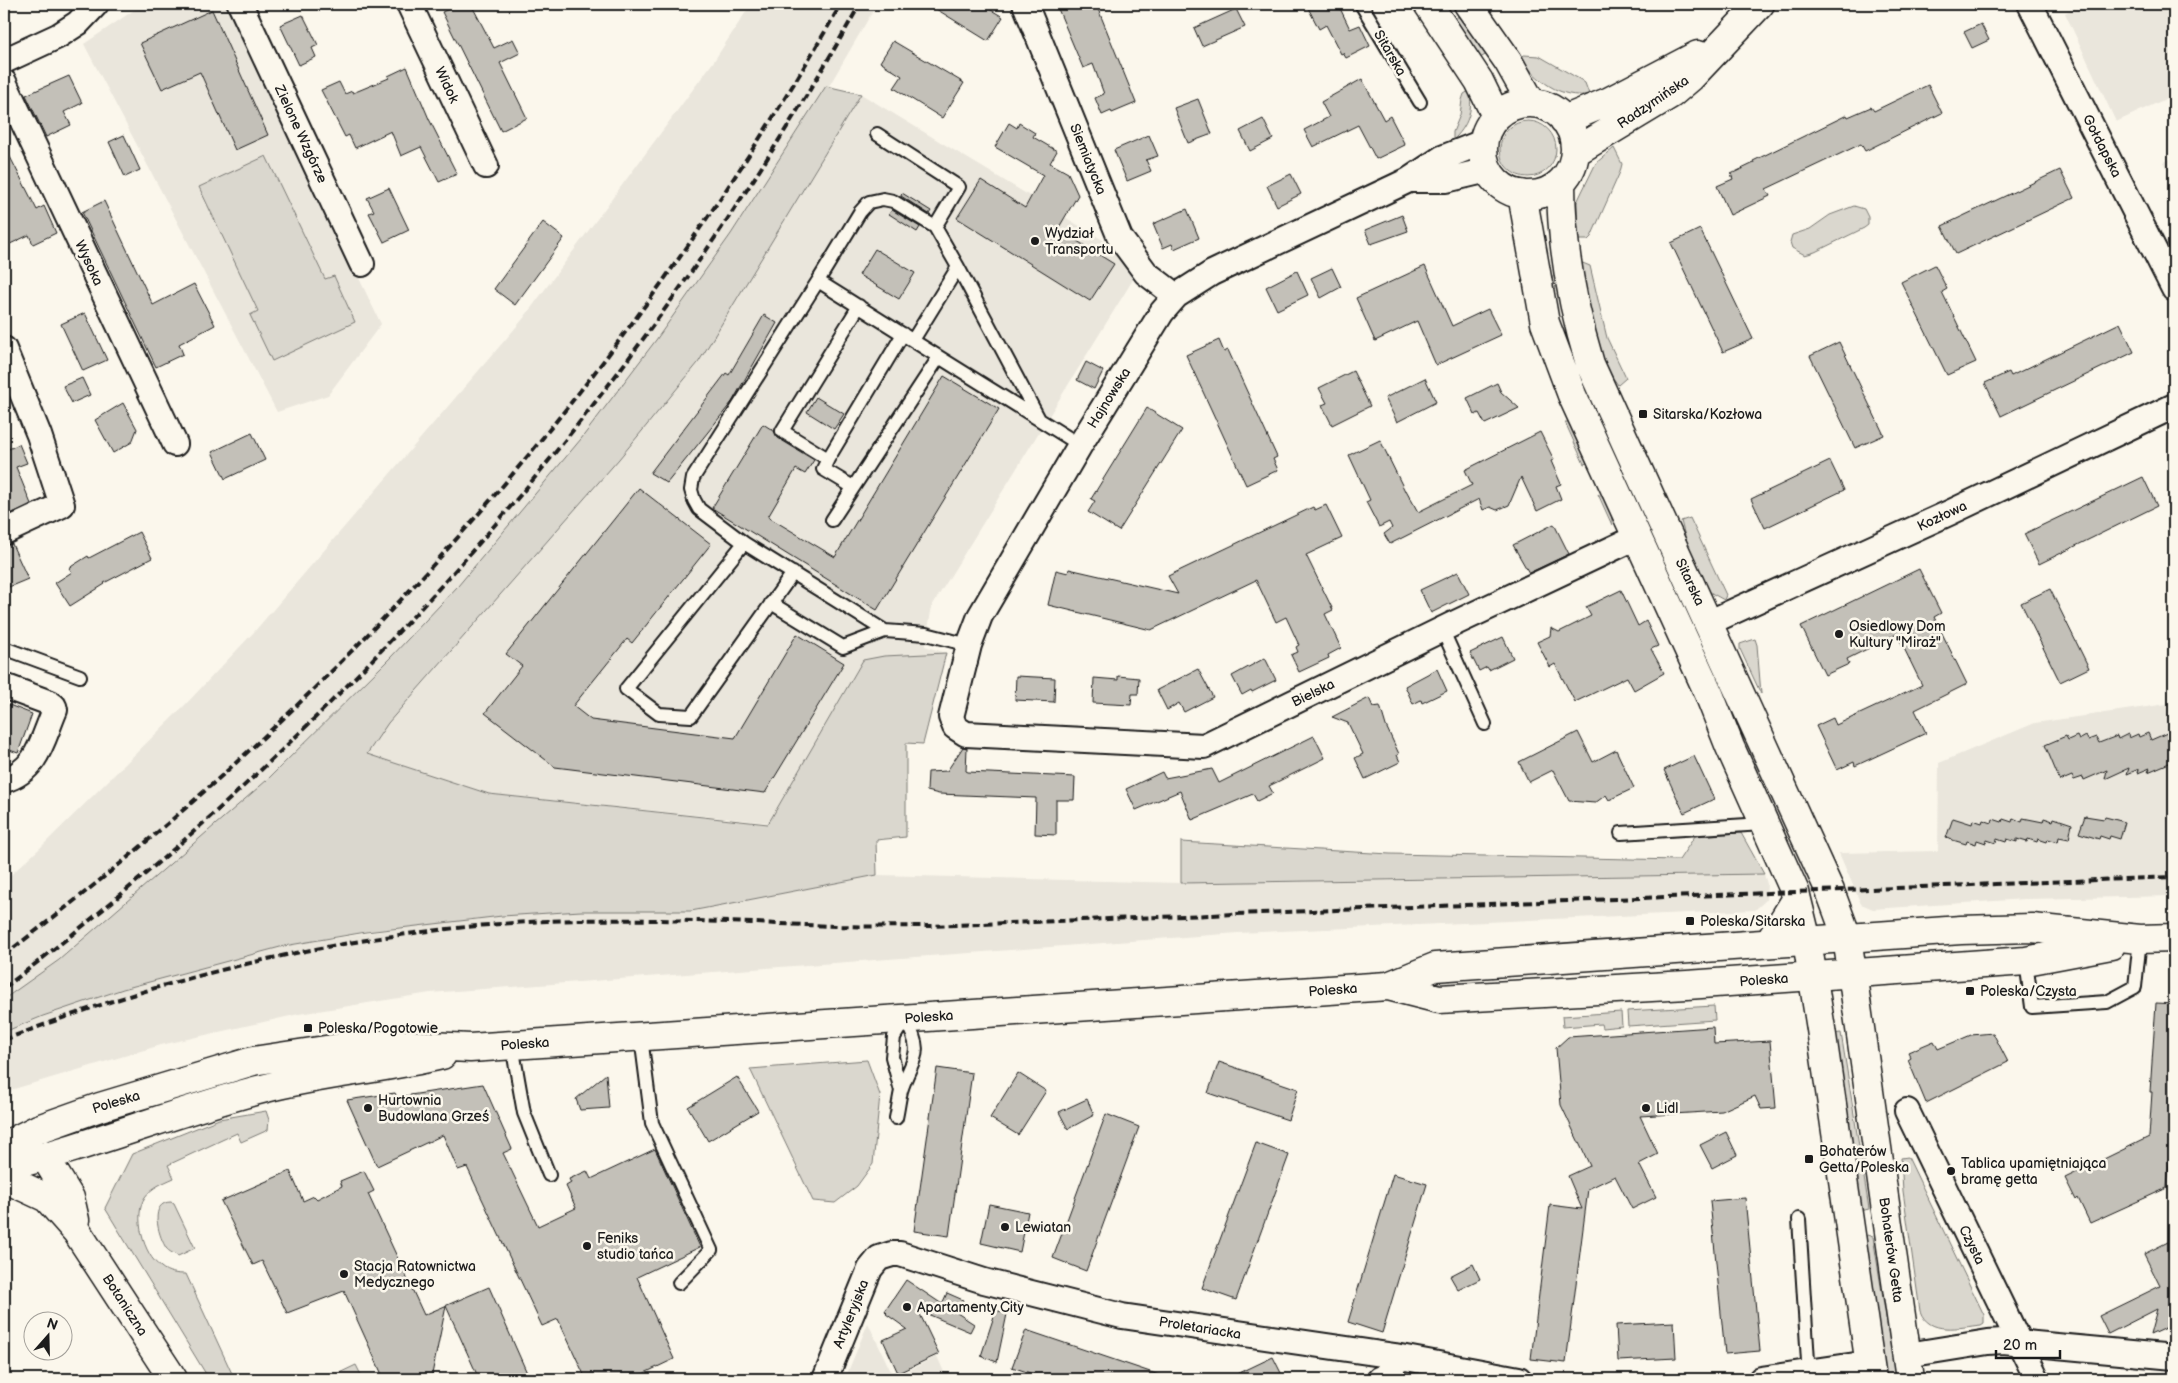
<svg xmlns="http://www.w3.org/2000/svg" width="2178" height="1383" viewBox="0 0 2178 1383" font-family="'Balsamiq Sans',sans-serif">
	<style>
		.built { fill: #eae6dc }
		.green { fill: #dad7ce; stroke: #7b7a75 }
		.building { fill: #c3c0b8; stroke: #1c1c1c }
		.lines { fill: none; stroke-linecap: round; stroke-linejoin: round }
		.service-casing { stroke: #1c1c1c; stroke-width: 16 }
		.minor-casing { stroke: #1c1c1c; stroke-width: 28 }
		.tertiary-casing { stroke: #1c1c1c; stroke-width: 31 }
		.secondary-casing { stroke: #1c1c1c; stroke-width: 31 }
		.service { stroke: #fbf7ec; stroke-width: 12 }
		.minor { stroke: #fbf7ec; stroke-width: 24 }
		.tertiary { stroke: #fbf7ec; stroke-width: 28 }
		.secondary { stroke: #fbf7ec; stroke-width: 28 }
		.rail { stroke: #1c1c1c; stroke-width: 4; stroke-dasharray: 8 4; stroke-linecap: butt }
		.poi-dot { fill: #1c1c1c; stroke: #fbf7ec; stroke-width: 2 }
		.labels { text-anchor: middle; dominant-baseline: central; stroke-width: 5; stroke-linejoin: round; paint-order: stroke }
		.street-label { font-size: 14px; fill: #1c1c1c; stroke: #fbf7ec }
		.poi-label { font-size: 14px; fill: #1c1c1c; stroke: #fbf7ec; text-anchor: start }
	</style>
	<rect width="100%" height="100%" fill="#fbf7ec"/>
	<filter id="ink" filterUnits="userSpaceOnUse"><feTurbulence type="fractalNoise" baseFrequency=".02" numOctaves="2"/><feDisplacementMap in="SourceGraphic" scale="10" xChannelSelector="R" yChannelSelector="G"/><feConvolveMatrix kernelMatrix="1 2 1 2 8 2 1 2 1" color-interpolation-filters="sRGB"/></filter>
	<g filter="url(#ink)">
		<path class="built" d="M143,4H227L381,324L328,395L277,412L84,44Z
			M751,4H877L822,98L742,227L395,715L619,459L698,363L861,94L1111,245L1134,278L932,606L925,646L946,653L923,744L906,743V837L489,794L367,754L4,999V881L38,850L185,705L254,632L523,319L714,61Z
			M2084,4H2169L2174,12V95L2116,122L2065,13Z
			M2174,157V182L2164,162Z
			M2174,703V896L2025,899L1873,909L1861,904L1839,853L1938,851L1939,763L2035,723Z
			M1764,874L1767,884L1766,900L1755,910L1238,933L430,993L299,1014L161,1045L4,1092V1032L43,1016L123,989L284,946L429,924L502,916L581,911H691L877,875L1181,883Z
			M868,1323L894,1378L937,1356L947,1379H845Z"/>
		<path class="green" d="M1458,16L1487,54L1480,58L1456,19Z
			M1524,55L1539,56L1581,80L1585,83L1589,94C1561,100 1535,79 1521,58Z
			M826,86L861,94L698,363L619,459L388,723L367,754L489,794L768,824L863,660L884,656L946,653L923,744L906,743V837L876,840L877,875L691,911H581L502,916L366,932L284,946L123,989L43,1016L4,1032V999L59,960L267,780L391,657L458,586L581,439L656,340L731,234Z
			M1469,91C1474,110 1467,127 1453,140V132L1460,115L1462,100L1464,94Z
			M1500 149a28 28 0 1 1 56 0a28 28 0 1 1-56 0Z
			M1614,148L1622,164L1620,172L1591,237L1588,240H1578L1577,202L1596,163Z
			M266,156L325,279L334,276L355,322L272,361L250,315L258,311L199,187Z
			M1854,206L1864,209L1868,217V225L1864,228L1815,252L1805,255L1792,248L1790,242L1792,235L1810,229L1830,215Z
			M1580,262L1590,266L1607,338L1626,378L1618,385C1592,351 1587,303 1580,262Z
			M1565,422H1569L1587,463L1584,464Z
			M1598,494C1607,499 1613,515 1612,525Z
			M1690,518L1726,595L1724,600L1706,590L1687,544L1681,521Z
			M1755,639L1757,645L1761,694L1740,649V644Z
			M1741,833L1764,874L1181,883V842L1390,854L1679,860L1695,836Z
			M1714,1006L1715,1020L1628,1026L1627,1011Z
			M1621,1012L1622,1026L1602,1028L1601,1024L1563,1027L1562,1016Z
			M1841,1033L1869,1209L1860,1211L1831,1034Z
			M867,1060L880,1095L873,1164L857,1186L835,1203L813,1201L750,1069Z
			M266,1111L269,1120L268,1130L241,1142L237,1133L168,1165L174,1178C163,1183 152,1187 145,1197C133,1215 143,1255 161,1267C168,1273 177,1274 186,1274L234,1378L209,1379L105,1208L132,1154L219,1119Z
			M1908,1157L1984,1315V1323L1981,1325C1960,1327 1929,1336 1920,1311L1903,1191L1901,1158Z
			M171,1202L174,1204L195,1248L178,1256C173,1253 167,1251 165,1246C158,1234 149,1202 171,1202Z
			M1867,1235L1873,1237L1896,1379H1886L1864,1240Z
			M356,1365L363,1379H335L333,1376Z"/>
		<path class="building" d="M460,4H471L494,48L513,39L520,53L500,63L527,118L501,131L442,12Z
			M928,4H981L1003,17L988,41Z
			M1056,4H1096L1136,103L1112,113L1111,111L1102,115L1095,98L1104,94L1093,64L1083,68Z
			M1306,4H1338L1350,29L1360,25L1370,46L1346,58L1343,53L1341,54L1326,25L1319,29Z
			M1236,9L1245,27L1202,46L1194,28Z
			M212,10L268,135L235,150L200,72L162,89L140,43Z
			M303,15L318,45L312,48L316,57L299,65L280,25Z
			M1981,24L1989,40L1972,48L1964,32Z
			M893,41L964,83L942,118L894,88L902,76L880,62Z
			M407,67L429,119L457,174L439,182L421,147L401,156L391,131L355,148L349,135L345,137L321,90L339,82L345,94L352,91L353,93L389,78L388,76Z
			M69,76L82,103L64,112L71,125L46,137L26,95Z
			M1362,79L1384,120L1390,116L1405,145L1376,159L1358,125L1313,147L1304,130L1329,117L1321,102Z
			M1928,85L1942,113L1865,151L1861,144L1766,189L1770,196L1730,215L1717,186L1733,179L1731,174L1754,163L1753,161L1847,115L1848,117L1871,107L1874,111Z
			M1198,99L1212,134L1188,143L1174,108Z
			M1263,119L1273,139L1250,151L1240,131Z
			M1009,123L1017,128L1019,123L1035,133L1033,137L1057,151L1050,163L1068,173L1078,195L1058,229L1114,264L1090,301L957,218L981,180L1025,208L1043,175L995,147Z
			M124,135L140,170L125,177L109,142Z
			M1149,135L1158,156L1146,160L1151,171L1127,181L1114,150Z
			M4,145L37,210L44,206L56,233L33,244L29,235L8,245L4,236Z
			M2060,170L2074,198L1956,254L1942,226Z
			M1291,174L1301,194L1277,206L1267,186Z
			M389,188L409,230L384,242L369,213L374,211L367,198Z
			M902,193L931,211L929,214L901,196Z
			M104,201L153,305L194,284L215,325L179,344L183,354L156,367L82,212Z
			M1187,209L1199,238L1174,249L1172,244L1163,248L1153,224Z
			M892,210L920,227L917,232L889,214Z
			M1402,215L1408,231L1371,244L1365,230Z
			M543,222L564,238L515,305L494,289Z
			M1700,229L1753,339L1723,352L1671,243Z
			M875,249L915,273L899,299L859,275Z
			M1935,265L1947,289L1942,292L1976,362L1947,375L1901,282Z
			M1425,266L1452,326L1488,309L1501,335L1436,365L1417,321L1375,341L1356,298Z
			M1332,268L1341,287L1321,298L1311,278Z
			M1297,271L1308,295L1277,310L1266,287Z
			M85,313L107,360L83,371L61,324Z
			M764,315L777,323L732,402L667,483L650,473L726,373L729,375Z
			M2120,323L2134,352L2001,416L1985,383L2009,372L2011,376Z
			M1219,340L1224,352L1228,350L1277,457L1273,459L1278,470L1246,485L1186,355Z
			M1839,342L1884,435L1855,448L1810,356Z
			M1086,362L1103,371L1094,389L1077,380Z
			M1353,371L1370,406L1332,425L1322,405L1327,403L1319,388Z
			M944,376L999,409L877,610L712,508L763,424L774,431L778,438L814,460L805,474L796,469L768,517L835,557Z
			M82,378L90,395L72,403L63,386Z
			M1425,378L1436,402L1397,422L1385,398Z
			M1497,383L1501,392L1519,408L1485,424L1479,413L1475,415L1467,398Z
			M816,397L844,414L834,429L807,412Z
			M123,403L137,429L132,442L113,453L95,420Z
			M1147,408L1182,430L1119,531L1088,512L1095,501L1091,499Z
			M1540,432L1554,460L1551,461L1561,484L1556,486L1561,499L1537,511L1521,477L1509,505L1497,510L1490,507L1483,510L1479,499L1390,544L1384,534L1392,528L1389,522L1379,527L1366,502L1370,500L1349,455L1380,440L1405,491L1406,490L1418,512L1472,485L1465,470Z
			M252,433L265,460L225,479L212,452Z
			M4,438L9,449L19,444L27,463L16,467L31,504L4,517Z
			M1830,461L1844,490L1765,528L1751,499Z
			M2143,477L2157,506L2039,564L2024,534Z
			M639,488L711,544L632,643L627,639L573,706L591,720L735,738L797,634L844,663L765,793L555,767L485,713L522,666L506,654Z
			M1326,505L1342,538L1306,555L1333,610L1325,614L1341,648L1328,655L1329,658L1299,672L1291,655L1298,652L1296,647L1299,645L1286,617L1276,622L1256,580L1151,630L1048,605L1056,570L1068,573L1069,569L1178,594L1168,576L1313,507L1315,510Z
			M1554,524L1569,554L1529,573L1513,545Z
			M139,532L152,558L104,583L105,584L70,606L55,583L72,572L69,568L88,556L89,558Z
			M12,544L28,579L4,589V546Z
			M1919,569L1941,613L1934,617L1967,684L1915,710L1926,733L1855,766L1854,762L1837,770L1816,726L1833,718L1836,725L1922,685L1897,634L1847,659L1849,664L1825,675L1801,626Z
			M1458,572L1469,594L1431,613L1420,590Z
			M2050,589L2089,668L2060,682L2021,603Z
			M1621,590L1638,626L1646,621L1658,646L1651,649L1664,673L1634,690L1627,677L1575,702L1555,664L1550,667L1537,642L1550,636L1551,628L1559,632L1591,616L1586,607Z
			M1503,637L1513,658L1489,670L1487,667L1479,671L1470,653Z
			M1265,658L1276,680L1252,692L1251,690L1242,695L1232,676Z
			M1198,669L1213,697L1184,712L1179,703L1167,710L1157,690Z
			M1437,669L1447,691L1422,703L1421,700L1413,704L1405,686Z
			M1016,676L1055,678L1054,702L1015,700Z
			M1118,676L1139,678L1138,694H1132L1131,705L1093,703L1094,678L1118,680Z
			M1369,698L1373,707L1380,706L1386,726L1399,754L1397,755L1400,762L1365,779L1355,758L1363,754L1348,723L1332,717Z
			M4,703L32,714L18,753L4,748Z
			M2174,730V761L2148,772L2150,768L2138,773L2139,769L2127,774L2129,768L2105,779L2107,770L2084,780L2083,777L2074,780L2072,776L2060,781L2045,745L2066,736L2068,740L2077,736L2079,740L2086,736L2088,740L2096,737L2099,743L2117,736L2118,739L2128,734L2129,738L2138,734L2139,737L2148,733L2151,740Z
			M1578,732L1593,762L1616,750L1634,788L1609,800L1606,795L1595,803L1569,801L1553,770L1529,782L1519,762Z
			M1314,736L1325,758L1269,786L1273,793L1257,801L1253,794L1192,820L1180,791L1136,810L1126,789L1162,772L1165,778L1212,769L1219,783Z
			M963,747L967,748L966,771L968,772L1075,777L1074,800H1056V835L1035,834L1036,798L939,794L927,791L928,772L947,771Z
			M1694,756L1714,799L1684,813L1664,770Z
			M2085,816L2104,819L2105,817L2125,822L2120,839L2110,836L2109,839L2100,836L2099,839L2079,833Z
			M1953,818L1972,824L1973,820L1982,823L1983,820L1992,823L1993,819L2002,822L2003,819L2012,822L2013,818L2022,822L2023,818L2043,822L2044,818L2053,821L2054,818L2072,824L2069,839L2059,837L2058,842L2048,839L2047,842L2038,839L2037,842L2028,839L2027,842L2017,839V842L2007,839L2006,842L1997,839L1996,843L1987,840L1986,843L1977,840L1976,844L1967,841L1966,844L1946,838Z
			M2156,1003L2174,1004V1093L2167,1188L2090,1223L2078,1198L2076,1200L2065,1178L2149,1137L2152,1092H2150Z
			M1713,1027L1714,1044L1770,1041L1776,1108L1761,1109L1755,1096L1722,1111L1640,1116L1658,1154L1639,1164L1656,1197L1632,1209L1615,1176L1588,1189L1566,1363L1531,1359L1550,1205L1582,1209L1568,1176L1590,1166L1561,1105L1556,1048L1568,1037Z
			M1993,1033L2008,1062L1926,1103L1908,1060L1911,1058L1908,1052L1934,1041L1938,1049L1971,1035Z
			M1219,1062L1298,1089L1288,1120L1208,1093Z
			M937,1068L972,1073L949,1236L914,1231Z
			M1018,1073L1046,1091L1018,1135L990,1118Z
			M606,1074L609,1108L580,1110L576,1099Z
			M737,1077L758,1111L708,1141L688,1107Z
			M483,1084L512,1149L503,1153L538,1226L576,1208L566,1186L571,1183L569,1179L587,1171L591,1179L655,1149L700,1247L637,1277L674,1359L632,1379H586L558,1319L542,1326L467,1167L458,1170L443,1135L377,1166L347,1100L395,1093L397,1097Z
			M1087,1099L1094,1115L1068,1129L1059,1112Z
			M1106,1114L1139,1127L1086,1271L1053,1258Z
			M1726,1132L1737,1155L1712,1168L1700,1145Z
			M1256,1143L1289,1155L1236,1300L1202,1288Z
			M290,1171L303,1201L314,1196L317,1199L342,1186L340,1181L364,1171L374,1191L368,1194L424,1315L489,1287L527,1373L513,1379H479L446,1306L431,1379H384L344,1291L287,1313L262,1261L253,1265L221,1201Z
			M1393,1174L1427,1184L1382,1333L1348,1322Z
			M1745,1198L1760,1351L1725,1354L1710,1201Z
			M989,1204L1028,1212L1020,1252L981,1243Z
			M2170,1241L2174,1250V1324L2150,1335L2157,1309L2108,1334L2099,1316L2160,1286L2144,1254Z
			M1473,1264L1480,1279L1458,1290L1450,1276Z
			M906,1280L942,1304L947,1293L963,1300L957,1313L974,1324L970,1332L918,1310L939,1354L898,1373L883,1340L907,1329L886,1314L887,1313L885,1311Z
			M996,1310L1007,1314L997,1362L981,1356Z
			M1674,1322L1676,1358L1618,1361L1616,1325Z
			M1026,1330L1162,1376V1379H1048L1012,1367Z
			M1273,1357L1284,1379H1227Z"/>
		<g class="lines">
			<g class="service-casing">
				<path id="service" d="M1361,4L1420,102
					M877,134L959,187L935,227
					M958,267L1039,419
					M818,281L693,478L691,490L694,500L699,509L744,543L885,631L926,634L969,645
					M859,306L782,431L828,459L903,334
					M913,340L958,267L935,227L893,201L883,199L869,202L860,212L818,281C858,306 898,331 939,357
					M828,459L823,469L853,487
					M832,520L939,357L1080,445
					M744,543L626,689L659,714L691,716L793,573
					M771,603L843,647L885,631
					M1442,629L1485,724
					M4,648L80,676
					M1621,833L1763,824
					M2026,961L2032,1007L2107,1002L2135,987L2140,939
					M641,1037L652,1123L711,1250L679,1283
					M512,1045L524,1113L549,1175
					M896,1118C898,1109 899,1100 901,1091C912,1056 926,1056 905,1019L894,1037L892,1057L901,1091
					M1799,1219L1809,1377"/>
			</g>
			<g class="minor-casing">
				<path id="minor" d="M240,4L362,264
					M409,4L486,166
					M1025,4L1120,238L1146,273L1176,296
					M2030,4L2174,289
					M4,61L58,36L78,23L96,4
					M4,82L175,444
					M1483,142L1442,158L1409,180L1212,273L1176,296L1162,312L1080,445L980,616L969,645L951,717L955,727L966,734L1204,746L1451,625L1637,537
					M1409,180H1446L1488,170
					M4,349L39,435L62,505L4,532
					M1708,623L1949,513L2174,406
					M4,686L50,703L54,706L55,710C42,740 38,770 4,780
					M1907,1111L2037,1379
					M1907,1355L1988,1342L2003,1341L2174,1357
					M825,1379L870,1269L879,1258L892,1254H900L984,1281L1122,1316L1395,1356L1519,1379
					M1380,1379L1385,1377L1399,1358
					M1761,1379L1869,1363"/>
			</g>
			<g class="tertiary-casing">
				<path id="tertiary" d="M1428,4L1479,81L1496,116
					M1468,4L1508,61L1531,102
					M1483 149a46 46 0 1 1 92 0a46 46 0 1 1-92 0Z
					M1564,120L1610,101L1698,55
					M1575,152L1671,94L1691,77L1760,4
					M1561,182C1561,244 1572,305 1590,364L1830,891L1847,937L1910,1379
					M1522,194L1545,323L1572,395L1709,694L1730,747L1795,892L1807,941L1821,1029L1872,1379
					M1769,943L1796,900"/>
			</g>
			<g class="secondary-casing">
				<path id="secondary" d="M1388,986L1439,999L1687,985L2026,961L2111,945
					M4,1146L38,1129L100,1107L253,1061L345,1047L391,1044L470,1048L1388,986L1435,967L1961,930L2032,928L2140,939L2174,938
					M45,1157L70,1198L75,1220
					M4,1167C93,1146 178,1110 266,1088C324,1073 384,1069 442,1055
					M4,1178L47,1198L77,1232L173,1379"/>
			</g>
			<use href="#service" class="service"/>
			<use href="#minor" class="minor"/>
			<use href="#tertiary" class="tertiary"/>
			<use href="#secondary" class="secondary"/>
			<path class="rail" d="M4,955C345,700 629,374 841,4
				M4,988C354,721 644,387 860,4
				M4,1040C176,972 362,930 547,921C644,917 740,923 836,926C868,927 899,926 931,926L2174,877"/>
		</g>
	</g>
	<g class="poi-dot">
		<circle cx="1035" cy="241" r="5"/>
		<rect x="1638" y="409" width="10" height="10" rx="2.5"/>
		<circle cx="1839" cy="634" r="5"/>
		<rect x="1685" y="916" width="10" height="10" rx="2.5"/>
		<rect x="1965" y="986" width="10" height="10" rx="2.5"/>
		<rect x="303" y="1023" width="10" height="10" rx="2.5"/>
		<circle cx="368" cy="1108" r="5"/>
		<circle cx="1646" cy="1108" r="5"/>
		<rect x="1804" y="1154" width="10" height="10" rx="2.5"/>
		<circle cx="1951" cy="1171" r="5"/>
		<circle cx="1005" cy="1227" r="5"/>
		<circle cx="587" cy="1246" r="5"/>
		<circle cx="344" cy="1274" r="5"/>
		<circle cx="907" cy="1307" r="5"/>
	</g>
	<g class="labels">
		<g class="street-label">
			<text transform="translate(1390 53) rotate(60)">Sitarska</text>
			<text transform="translate(447 85) rotate(65)">Widok</text>
			<text transform="translate(1653 102) rotate(-34)">Radzymińska</text>
			<text transform="translate(301 134) rotate(65)">Zielone Wzgórze</text>
			<text transform="translate(2102 146) rotate(63)">Gołdapska</text>
			<text transform="translate(1088 159) rotate(68)">Siemiatycka</text>
			<text transform="translate(89 263) rotate(65)">Wysoka</text>
			<text transform="translate(1109 398) rotate(-58)">Hajnowska</text>
			<text transform="translate(1942 516) rotate(-25)">Kozłowa</text>
			<text transform="translate(1690 582) rotate(65)">Sitarska</text>
			<text transform="translate(1313 693) rotate(-26)">Bielska</text>
			<text transform="translate(1764 980) rotate(-4)">Poleska</text>
			<text transform="translate(1333 990) rotate(-4)">Poleska</text>
			<text transform="translate(929 1017) rotate(-4)">Poleska</text>
			<text transform="translate(525 1044) rotate(-4)">Poleska</text>
			<text transform="translate(116 1102) rotate(-17)">Poleska</text>
			<text transform="translate(1972 1245) rotate(64)">Czysta</text>
			<text transform="translate(1891 1250) rotate(82)">Bohaterów Getta</text>
			<text transform="translate(125 1305) rotate(57)">Botaniczna</text>
			<text transform="translate(851 1314) rotate(-68)">Artyleryjska</text>
			<text transform="translate(1200 1328) rotate(9)">Proletariacka</text>
		</g>
		<g class="poi-label">
			<text x="1045" y="233">Wydział<tspan x="1045" dy="16">Transportu</tspan></text>
			<text x="1653" y="414">Sitarska/Kozłowa</text>
			<text x="1849" y="626">Osiedlowy Dom<tspan x="1849" dy="16">Kultury "Miraż"</tspan></text>
			<text x="1700" y="921">Poleska/Sitarska</text>
			<text x="1980" y="991">Poleska/Czysta</text>
			<text x="318" y="1028">Poleska/Pogotowie</text>
			<text x="378" y="1100">Hurtownia<tspan x="378" dy="16">Budowlana Grześ</tspan></text>
			<text x="1656" y="1108">Lidl</text>
			<text x="1819" y="1151">Bohaterów<tspan x="1819" dy="16">Getta/Poleska</tspan></text>
			<text x="1961" y="1163">Tablica upamiętniająca<tspan x="1961" dy="16">bramę getta</tspan></text>
			<text x="1015" y="1227">Lewiatan</text>
			<text x="597" y="1238">Feniks<tspan x="597" dy="16">studio tańca</tspan></text>
			<text x="354" y="1266">Stacja Ratownictwa<tspan x="354" dy="16">Medycznego</tspan></text>
			<text x="917" y="1307">Apartamenty City</text>
		</g>
	</g>
	<rect width="2178" height="1383" fill="none" stroke="#fbf7ec" stroke-width="20"/>
	<rect x="10" y="10" width="2158" height="1363" fill="none" stroke="#1c1c1c" stroke-width="2" filter="url(#ink)"/>
	<g transform="translate(48 1336) rotate(20)"><circle r="24" fill="#fbf7ec" stroke="#a29f99"/>
	<path d="M0-4L9 19L0 12L-9 19Z" fill="#1c1c1c"/>
	<text y="-8" font-size="14" font-weight="bold" text-anchor="middle" fill="#1c1c1c">N</text>
	</g>
	<path d="M1996 1350v8h64v-8" fill="none" stroke="#1c1c1c" stroke-width="2.5"/>
	<text x="2003" y="1350" font-size="15" fill="#1c1c1c" stroke="#fbf7ec" stroke-width="4" paint-order="stroke">20 m</text>
</svg>
